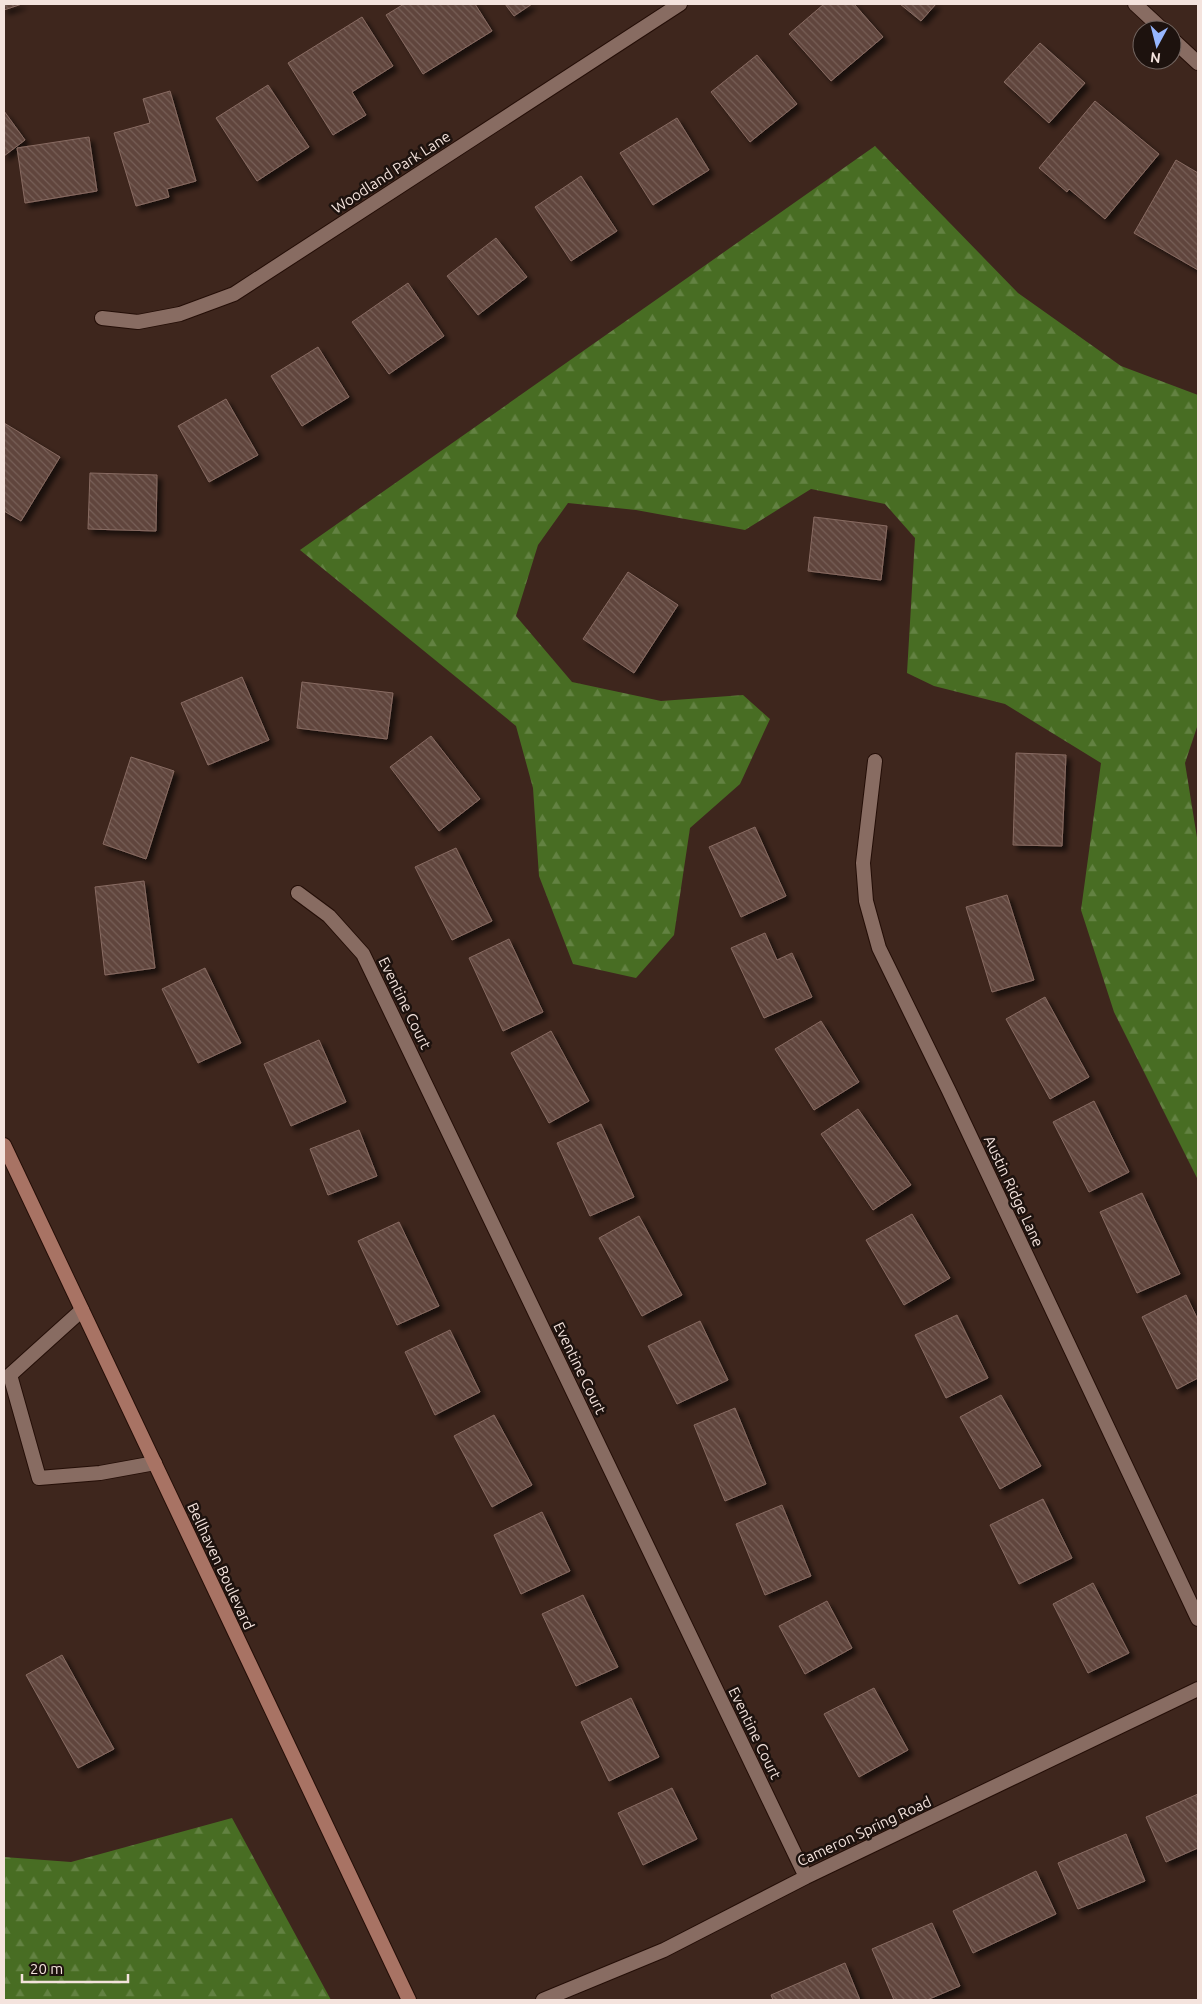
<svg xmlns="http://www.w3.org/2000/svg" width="1202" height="2004" viewBox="0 0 1202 2004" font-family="Ubuntu,sans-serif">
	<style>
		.forest { fill: url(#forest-firs) }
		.building { fill: url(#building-back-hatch); stroke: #886b62; filter: url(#shadow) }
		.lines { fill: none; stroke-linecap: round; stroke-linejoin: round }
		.service-casing { stroke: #240e07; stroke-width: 16 }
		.minor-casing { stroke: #240e07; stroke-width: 16 }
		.secondary-casing { stroke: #240e07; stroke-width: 16 }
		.service { stroke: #886c62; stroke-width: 14 }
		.minor { stroke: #886c62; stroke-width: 14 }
		.secondary { stroke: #a87364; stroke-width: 14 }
		.labels { text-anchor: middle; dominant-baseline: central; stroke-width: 5; stroke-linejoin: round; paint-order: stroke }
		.street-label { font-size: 15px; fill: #f4e3dd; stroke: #1d120e }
	</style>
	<defs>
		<pattern id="forest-firs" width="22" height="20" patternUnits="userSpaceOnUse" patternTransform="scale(1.25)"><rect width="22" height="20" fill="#486d23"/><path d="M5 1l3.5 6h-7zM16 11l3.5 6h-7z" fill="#638242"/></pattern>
		<pattern id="building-back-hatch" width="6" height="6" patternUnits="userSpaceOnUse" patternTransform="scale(1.25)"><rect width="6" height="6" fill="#60453c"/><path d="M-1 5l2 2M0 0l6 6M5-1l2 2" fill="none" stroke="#776058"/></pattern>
		<filter id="shadow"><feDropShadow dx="4.5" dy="4.5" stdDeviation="2.5" flood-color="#0009"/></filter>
	</defs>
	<rect width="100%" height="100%" fill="#3e261d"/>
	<path class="forest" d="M875,146L1018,293L1121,366L1198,395V724L1185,763L1198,844V1180L1114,1012L1081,910L1101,763L1005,704L934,686L907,673L915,538L885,504L811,489L745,530L636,510L568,503L538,545L516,616L572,682L661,701L743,695L770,719L740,784L690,828L674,935L636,978L573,964L539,876L533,788L516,726L300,550Z
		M232,1818L331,2000H4V1857L71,1862Z"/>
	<path class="building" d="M4,4H22L4,10Z
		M404,4H475L492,31L423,74L386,15Z
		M505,4H532L514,16Z
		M824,4H854L883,37L831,81L789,34Z
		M900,4H936L921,21Z
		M362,17L393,66L352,92L366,115L333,135L288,63Z
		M1040,43L1085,83L1049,123L1004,82Z
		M757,55L797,104L750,142L711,92Z
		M268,85L309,147L257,181L216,118Z
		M170,91L196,181L167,189L169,197L136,206L114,133L150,123L143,99Z
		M1095,101L1159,154L1105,219L1069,189L1067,192L1039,168Z
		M4,111L25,140L4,156Z
		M677,118L709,170L653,205L620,153Z
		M89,137L97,191L25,203L17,148Z
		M1176,160L1198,173V270L1134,233Z
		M581,176L617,231L571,261L535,207Z
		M496,238L527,277L478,315L447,276Z
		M408,283L444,336L389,374L352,322Z
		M318,347L349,397L302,426L271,376Z
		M226,399L258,455L209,482L178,426Z
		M4,423L60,457L21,521L4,511Z
		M90,473L157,475L156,531L88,529Z
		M814,517L887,526L881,580L808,571Z
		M628,572L678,605L634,673L583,639Z
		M242,677L269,740L208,765L181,703Z
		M302,682L393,693L387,739L297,728Z
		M431,736L480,799L439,831L390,767Z
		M1016,753L1066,755L1062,846L1013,845Z
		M131,757L174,771L146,859L103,844Z
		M755,827L786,896L741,917L709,847Z
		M456,848L492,921L452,940L415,867Z
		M144,881L155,968L105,975L95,887Z
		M1007,895L1034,980L992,992L966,907Z
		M765,933L777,960L792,953L812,997L764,1018L731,948Z
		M509,939L543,1012L503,1031L469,958Z
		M205,968L241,1043L198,1063L162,989Z
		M1045,997L1089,1077L1050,1099L1006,1019Z
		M821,1021L859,1082L814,1110L775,1049Z
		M551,1031L589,1101L549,1123L511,1053Z
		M319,1040L346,1102L291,1126L264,1064Z
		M1094,1101L1129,1172L1089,1192L1053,1122Z
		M858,1109L911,1185L873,1210L821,1134Z
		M601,1124L634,1197L590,1216L557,1143Z
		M359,1130L377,1176L328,1195L310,1149Z
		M1142,1193L1180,1274L1137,1293L1100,1212Z
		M912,1214L950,1278L904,1305L866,1240Z
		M639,1216L682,1295L642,1316L599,1238Z
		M399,1222L439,1306L397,1325L358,1241Z
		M1186,1295L1198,1320V1378L1177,1389L1142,1317Z
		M957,1315L988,1378L946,1398L915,1335Z
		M700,1321L728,1380L677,1404L648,1346Z
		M450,1330L480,1392L435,1415L405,1352Z
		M1001,1395L1041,1466L1000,1489L960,1417Z
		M735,1408L766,1484L725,1501L694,1425Z
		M494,1415L532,1485L492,1507L454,1436Z
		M1043,1499L1072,1558L1019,1584L990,1525Z
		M782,1505L811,1576L765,1595L736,1524Z
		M542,1512L570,1571L521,1594L494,1535Z
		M1093,1583L1129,1653L1088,1673L1053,1604Z
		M583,1595L618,1667L576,1686L542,1614Z
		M827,1601L852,1648L805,1674L779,1626Z
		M62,1655L114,1749L78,1768L26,1675Z
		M874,1688L908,1750L859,1777L824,1714Z
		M631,1698L659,1757L609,1781L581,1722Z
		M672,1788L697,1839L643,1865L618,1813Z
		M1198,1794V1848L1166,1862L1146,1817Z
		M1126,1834L1145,1881L1078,1909L1058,1863Z
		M1036,1871L1056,1914L973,1953L953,1911Z
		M932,1923L960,1986L927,2000H894L872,1949Z
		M845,1963L860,2000H773L771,1995Z"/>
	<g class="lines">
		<g class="service-casing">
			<path id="service" d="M82,1310L10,1375L39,1478L100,1473L155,1463"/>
		</g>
		<g class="minor-casing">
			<path id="minor" d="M1135,4L1163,30
				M1172,39L1198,63
				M102,318L138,322L180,314L234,294L680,4
				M875,761L863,863L866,901L879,948L949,1091L1198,1619
				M298,893L329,916L363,954L806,1877
				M543,2000L664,1950L806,1877L1198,1689"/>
		</g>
		<g class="secondary-casing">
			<path id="secondary" d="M4,1145L409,2000"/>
		</g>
		<use href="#service" class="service"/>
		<use href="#minor" class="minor"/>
		<use href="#secondary" class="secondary"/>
	</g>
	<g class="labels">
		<g class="street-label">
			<text transform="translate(391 172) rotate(-33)">Woodland Park Lane</text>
			<text transform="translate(405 1003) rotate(64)">Eventine Court</text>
			<text transform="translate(1014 1191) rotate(65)">Austin Ridge Lane</text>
			<text transform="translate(580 1368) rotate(64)">Eventine Court</text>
			<text transform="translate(221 1566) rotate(65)">Bellhaven Boulevard</text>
			<text transform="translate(755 1733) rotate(64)">Eventine Court</text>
			<text transform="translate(864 1831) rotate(-25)">Cameron Spring Road</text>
		</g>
	</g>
	<rect width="1202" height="2004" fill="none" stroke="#f4e3dd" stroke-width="10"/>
	<g transform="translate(1157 45) rotate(187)"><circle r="24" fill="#1d120e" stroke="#736661"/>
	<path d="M0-4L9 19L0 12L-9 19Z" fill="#96b6fd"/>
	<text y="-8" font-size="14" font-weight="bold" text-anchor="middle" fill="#f4e3dd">N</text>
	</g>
	<path d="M22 1974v8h106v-8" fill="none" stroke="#f4e3dd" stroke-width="2.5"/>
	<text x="30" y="1974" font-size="15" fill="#f4e3dd" stroke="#1d120e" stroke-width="4" paint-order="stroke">20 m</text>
</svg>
